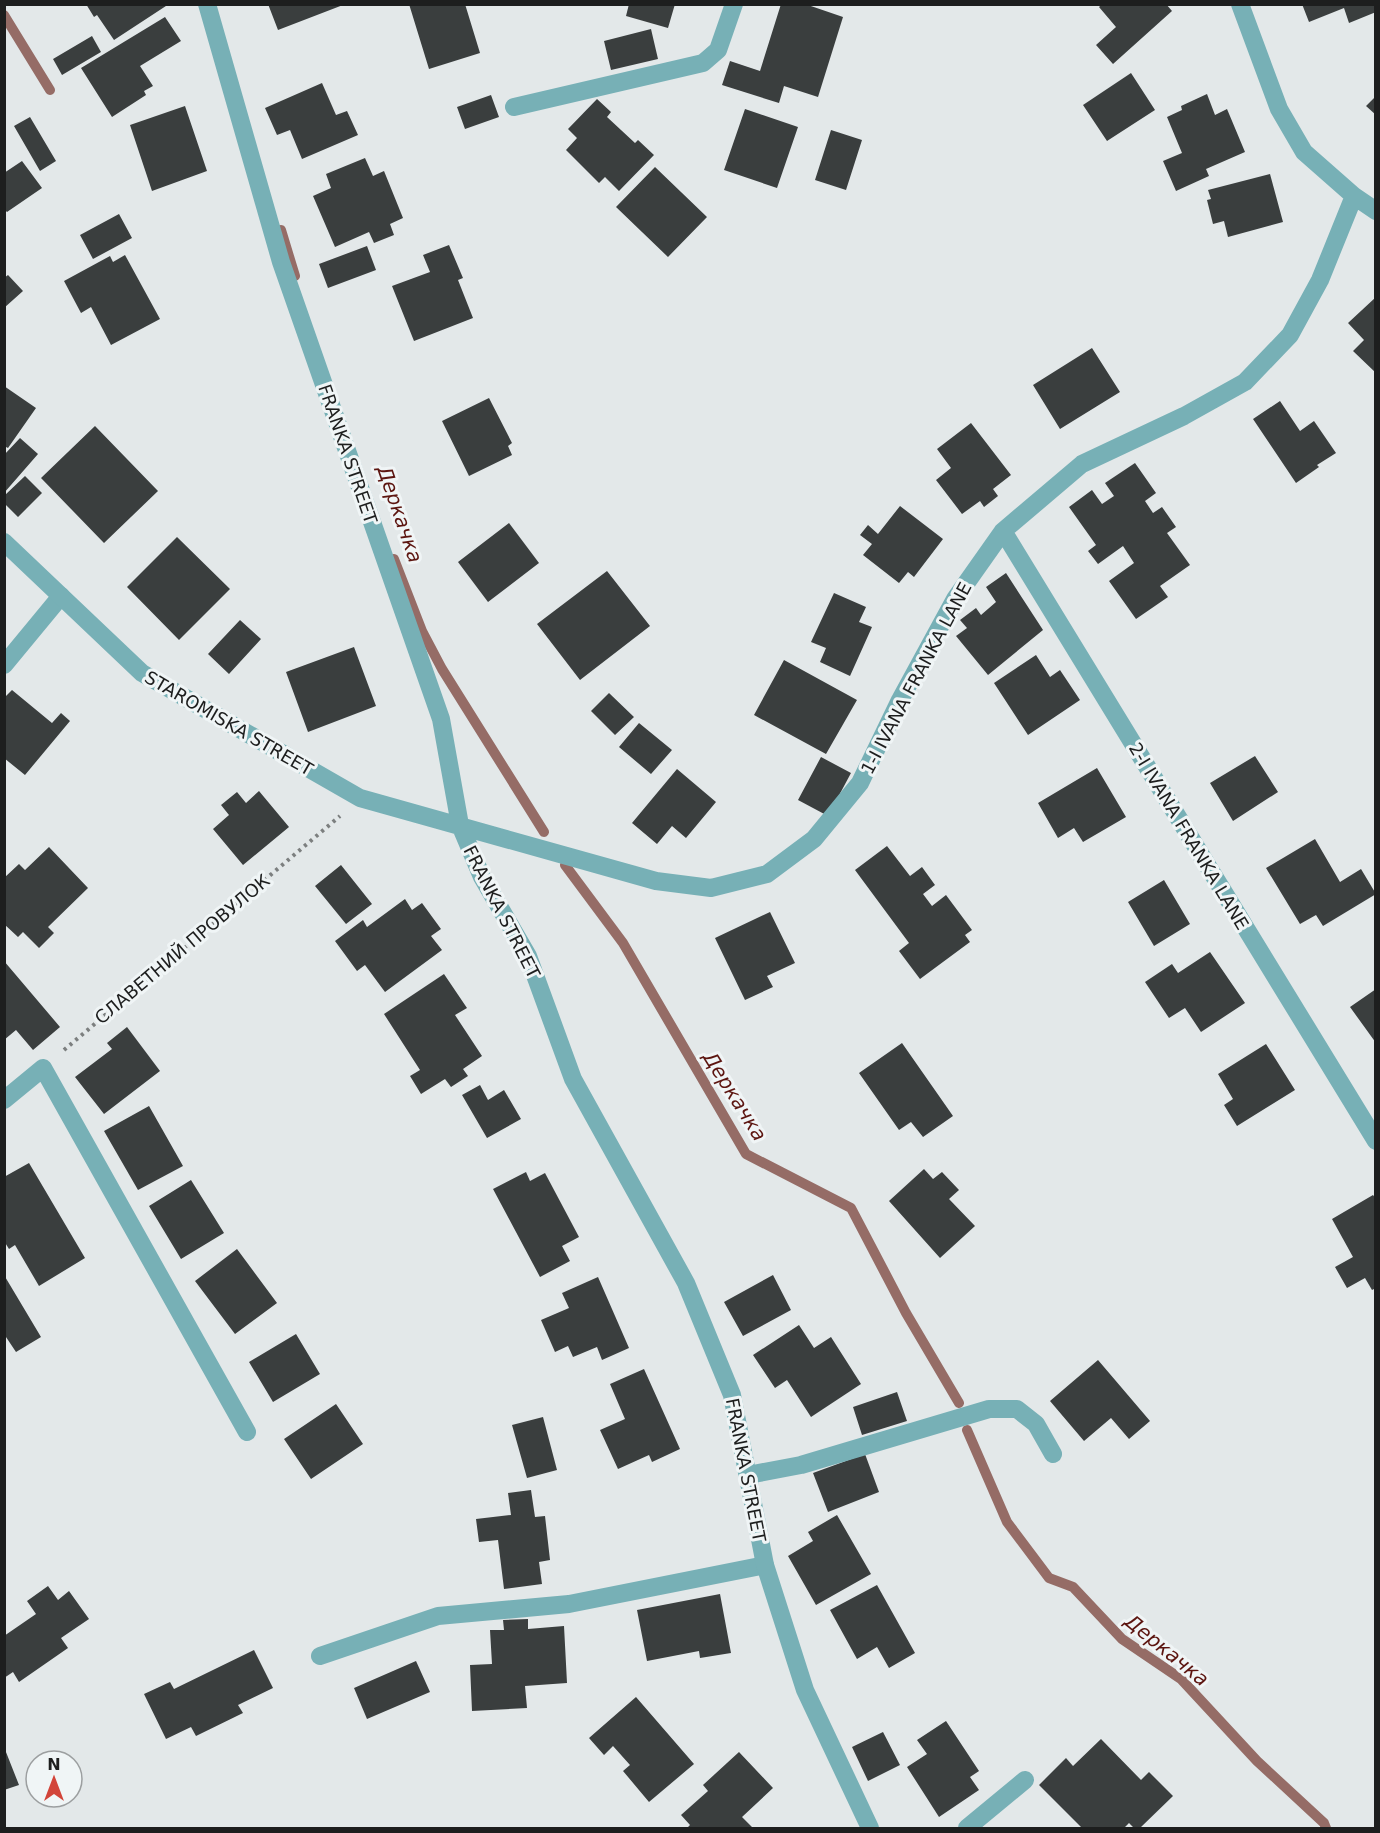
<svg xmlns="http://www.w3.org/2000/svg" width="1380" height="1833" viewBox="0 0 1380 1833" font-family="'DejaVu Sans',sans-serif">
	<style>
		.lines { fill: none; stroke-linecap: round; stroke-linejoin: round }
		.stream { stroke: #956c66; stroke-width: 10 }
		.building { fill: #3a3e3e }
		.path { stroke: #7c7f7f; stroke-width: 4; stroke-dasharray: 3 4.5; stroke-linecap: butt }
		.lane { stroke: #77b0b6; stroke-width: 18 }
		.street { stroke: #77b0b6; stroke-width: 18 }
		.labels { text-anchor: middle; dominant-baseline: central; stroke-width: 6; stroke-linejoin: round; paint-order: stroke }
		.street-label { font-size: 18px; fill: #1d1e1e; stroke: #f0f5f6 }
		.water-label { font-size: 20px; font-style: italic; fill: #5c1510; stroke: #f0f5f6 }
	</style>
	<rect width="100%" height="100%" fill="#e3e8e9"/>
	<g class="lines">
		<path class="stream" d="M4,15L50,90
			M281,230L295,276
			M394,559L422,631L442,669L544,832
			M565,865L623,943L746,1154L851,1208L906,1313L959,1403
			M967,1430L1007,1522L1049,1578L1073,1587L1122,1639L1181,1679L1257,1761L1324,1823L1326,1828"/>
	</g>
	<path class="building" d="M86,4H169L114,40L97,15L94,17Z
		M268,4H343V5L278,30Z
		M409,4H465L480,53L429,69Z
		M629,4H675L668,28L626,16Z
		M781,4H805L843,17L818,97L784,86L779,103L722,85L730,61L760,71Z
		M1102,4H1166L1172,11L1113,64L1096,45L1116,27L1099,7Z
		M1302,4H1376V12L1349,23L1344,8L1309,22Z
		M165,17L181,41L140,66L153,86L144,91L146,95L112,117L81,68Z
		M651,29L658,59L611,70L604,41Z
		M92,36L101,52L62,75L53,59Z
		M1131,73L1155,110L1107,141L1083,105Z
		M322,83L336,115L347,111L358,135L302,159L290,130L277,135L265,108Z
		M1207,94L1215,115L1227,109L1245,152L1206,169L1209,176L1176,191L1163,161L1182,153L1167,117L1182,110L1181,106Z
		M491,95L499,117L465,129L457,107Z
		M1376,96V115L1366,106Z
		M597,99L611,112L607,117L635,143L638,140L654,155L619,191L605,177L599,183L566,150L577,138L568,129Z
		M185,106L207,171L152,191L130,125Z
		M745,109L798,127L777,188L724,170Z
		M30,117L56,161L40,171L14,126Z
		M831,130L862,140L846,190L815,180Z
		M365,158L373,176L384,171L403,218L390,224L394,235L374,243L369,232L335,247L313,196L331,188L326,174Z
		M22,161L42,188L7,212L4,209V173Z
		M655,167L707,217L668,257L616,207Z
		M1270,174L1283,222L1228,237L1224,221L1213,224L1207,200L1211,199L1208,190Z
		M119,214L132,238L93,259L80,235Z
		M449,245L463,278L458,280L473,318L414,341L392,286L430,272L423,255Z
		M367,246L376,270L328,288L319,264Z
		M125,255L160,319L111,345L91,307L81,313L64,281L110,256L113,262Z
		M8,275L23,291L4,308V278Z
		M1376,297V373L1353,351L1364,340L1348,323Z
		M1092,348L1120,392L1060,429L1033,385Z
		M4,386L36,408L8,448L4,446Z
		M489,398L512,443L508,446L512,455L469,476L442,421Z
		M1280,401L1300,431L1314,421L1336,453L1317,465L1319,467L1296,483L1253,419Z
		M971,423L1011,475L993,489L998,496L984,507L980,501L962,514L936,480L951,468L937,449Z
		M95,426L158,491L104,543L41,478Z
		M20,438L38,454L4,493V455Z
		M1135,463L1156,493L1145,501L1153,513L1162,507L1176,527L1167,533L1190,565L1160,586L1168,597L1136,619L1109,581L1134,563L1123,546L1098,564L1088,551L1096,545L1069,507L1092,490L1102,504L1114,496L1105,483Z
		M25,476L42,493L18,517L4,503V496Z
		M900,506L943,539L914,577L908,572L899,583L863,555L872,544L860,535L868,525L878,534Z
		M509,523L539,563L488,602L458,562Z
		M177,537L230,589L179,640L127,587Z
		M607,571L650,626L580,680L537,624Z
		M1006,573L1043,630L988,675L956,636L967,628L960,620L976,608L981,615L996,602L986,587Z
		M834,593L866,607L859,622L872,627L850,676L820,662L826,648L811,642Z
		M240,620L261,639L229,674L208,654Z
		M354,647L376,706L308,732L286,672Z
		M1036,655L1050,677L1060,670L1080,700L1028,735L994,683Z
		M784,660L857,700L826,754L754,715Z
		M12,690L52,723L61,713L70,721L25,775L4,758V698Z
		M609,693L634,717L615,735L591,711Z
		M639,723L672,750L651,774L619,747Z
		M1255,756L1278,792L1233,821L1210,783Z
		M821,757L851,773L828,816L798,800Z
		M1097,768L1126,817L1083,842L1074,828L1058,838L1038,803Z
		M677,769L716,802L686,838L672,826L657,844L632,823Z
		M259,791L289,827L243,865L213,829L229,815L221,805L237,792L246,803Z
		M1315,839L1340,882L1361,869L1376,894L1323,926L1316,915L1300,924L1266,868Z
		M887,846L910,876L922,867L935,885L923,894L932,906L946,895L972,930L965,935L970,942L920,979L899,951L909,943L855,870Z
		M49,847L88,888L48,927L54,933L39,948L23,932L18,937L4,924V878L19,864L25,870Z
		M341,865L372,904L346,924L315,886Z
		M1164,880L1190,924L1154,946L1128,902Z
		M405,899L412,910L422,903L441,929L431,936L442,950L385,992L365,965L357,971L335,941L363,920L367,927Z
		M770,912L795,963L767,976L773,987L745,1000L715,938Z
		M1210,952L1245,1003L1201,1032L1185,1008L1169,1018L1145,982L1172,964L1178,973Z
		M4,961L60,1027L33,1050L16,1030L4,1040Z
		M444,974L467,1008L455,1015L482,1056L463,1069L468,1076L451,1087L445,1079L421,1094L410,1076L420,1070L384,1014Z
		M1376,989V1043L1350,1007Z
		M127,1027L160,1071L104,1114L75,1077L112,1049L107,1043Z
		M902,1043L953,1116L923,1137L911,1122L899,1130L859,1073Z
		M1266,1044L1295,1090L1237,1126L1224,1105L1233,1099L1218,1074Z
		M480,1085L488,1100L504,1090L521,1119L487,1138L462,1095Z
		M149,1106L183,1166L138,1190L104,1131Z
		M29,1163L85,1258L39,1286L15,1245L9,1249L4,1241V1177Z
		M924,1169L933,1179L942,1172L959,1190L949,1199L975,1226L940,1258L889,1201Z
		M526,1172L530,1181L545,1173L579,1237L562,1246L570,1261L540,1277L493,1189Z
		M191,1180L224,1233L181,1259L149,1206Z
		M1373,1195L1376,1199V1288L1372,1290L1365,1278L1347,1288L1335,1267L1353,1257L1332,1219Z
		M237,1249L277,1303L235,1334L195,1281Z
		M4,1275L41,1337L16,1352L4,1334Z
		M773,1275L791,1310L743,1336L724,1302Z
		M598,1277L629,1348L602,1360L597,1347L573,1357L568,1346L555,1352L541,1320L569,1308L562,1293Z
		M799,1325L814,1348L831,1337L861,1384L811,1417L787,1380L775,1388L753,1355Z
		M296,1334L320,1374L273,1402L249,1362Z
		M1098,1360L1150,1421L1129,1439L1111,1418L1084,1441L1050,1401Z
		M644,1369L680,1449L652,1462L649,1455L618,1469L600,1430L625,1419L610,1384Z
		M897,1392L907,1421L862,1435L853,1407Z
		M336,1404L363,1444L311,1479L284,1439Z
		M543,1417L557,1470L527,1478L512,1425Z
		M865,1454L879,1492L828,1512L813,1473Z
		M531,1490L535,1517L545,1516L550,1560L539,1562L542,1584L504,1589L498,1540L479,1542L476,1519L511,1515L508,1493Z
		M837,1515L871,1574L816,1605L788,1556L813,1541L808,1532Z
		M877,1585L915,1653L889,1668L877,1647L857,1659L830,1610Z
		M48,1586L58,1600L69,1591L89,1619L61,1638L68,1648L19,1682L13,1672L4,1678V1636L36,1614L27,1601Z
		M720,1594L731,1653L700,1658L699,1651L647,1661L637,1610Z
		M528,1619V1629L564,1626L567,1683L525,1686L527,1708L472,1711L470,1665L492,1664L490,1630H504L503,1620Z
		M254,1650L273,1688L238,1705L243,1713L196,1736L191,1727L166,1739L144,1694L170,1682L174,1689Z
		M416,1661L430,1692L367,1719L354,1688Z
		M636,1697L694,1764L649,1802L623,1771L630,1765L613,1746L604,1755L589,1738Z
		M946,1721L979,1771L970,1777L979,1790L939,1817L907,1767L927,1754L917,1740Z
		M883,1732L900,1765L868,1781L852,1747Z
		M1101,1739L1141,1780L1149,1772L1173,1796L1140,1828H1134L1129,1823L1124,1828H1082L1039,1785L1066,1758L1073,1766Z
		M4,1747L19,1785L4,1790Z
		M739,1752L773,1788L742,1817L753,1828H687L690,1825L681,1815L708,1791L703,1785Z"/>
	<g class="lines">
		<path class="path" d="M64,1050L340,816"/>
		<path class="lane" d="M514,107L703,63L718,50L734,4
			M4,665L61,596
			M748,1475L801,1465L989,1409H1017L1036,1424L1053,1454
			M320,1656L438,1616L569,1604L765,1565
			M967,1828L1025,1780"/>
		<path class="street" d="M207,4L281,262L441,719L460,825L482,877L528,956L573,1079L686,1283L732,1395L765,1565L805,1690L870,1828
			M1240,4L1279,109L1304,152L1354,196L1376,211
			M1003,531L1376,1141
			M4,542L142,673L360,798L656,881L711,888L767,874L814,839L860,783L900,700L955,599L1003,531L1082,464L1184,416L1245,382L1290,335L1320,280L1354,196
			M4,1100L43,1068L247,1432"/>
	</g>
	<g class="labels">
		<g class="street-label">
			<text transform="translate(348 454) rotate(71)">FRANKA STREET</text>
			<text transform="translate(916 678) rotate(-62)">1-I IVANA FRANKA LANE</text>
			<text transform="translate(229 723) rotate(30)">STAROMISKA STREET</text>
			<text transform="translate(1189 836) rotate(59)">2-I IVANA FRANKA LANE</text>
			<text transform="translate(502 912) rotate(63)">FRANKA STREET</text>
			<text transform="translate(182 949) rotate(-40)">СЛАВЕТНИЙ ПРОВУЛОК</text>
			<text transform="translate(746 1470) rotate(79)">FRANKA STREET</text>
		</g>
		<g class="water-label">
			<text transform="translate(400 514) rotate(71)">Деркачка</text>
			<text transform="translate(735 1096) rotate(58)">Деркачка</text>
			<text transform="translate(1167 1650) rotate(39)">Деркачка</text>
		</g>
	</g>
	<rect width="1380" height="1833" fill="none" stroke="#1d1e1e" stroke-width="12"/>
	<g transform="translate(54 1779)"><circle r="28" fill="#f0f5f6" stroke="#9c9fa0" stroke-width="1.5"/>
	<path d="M0-4.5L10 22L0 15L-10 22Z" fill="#d24439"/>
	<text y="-9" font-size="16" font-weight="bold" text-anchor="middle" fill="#1d1e1e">N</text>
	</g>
</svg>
